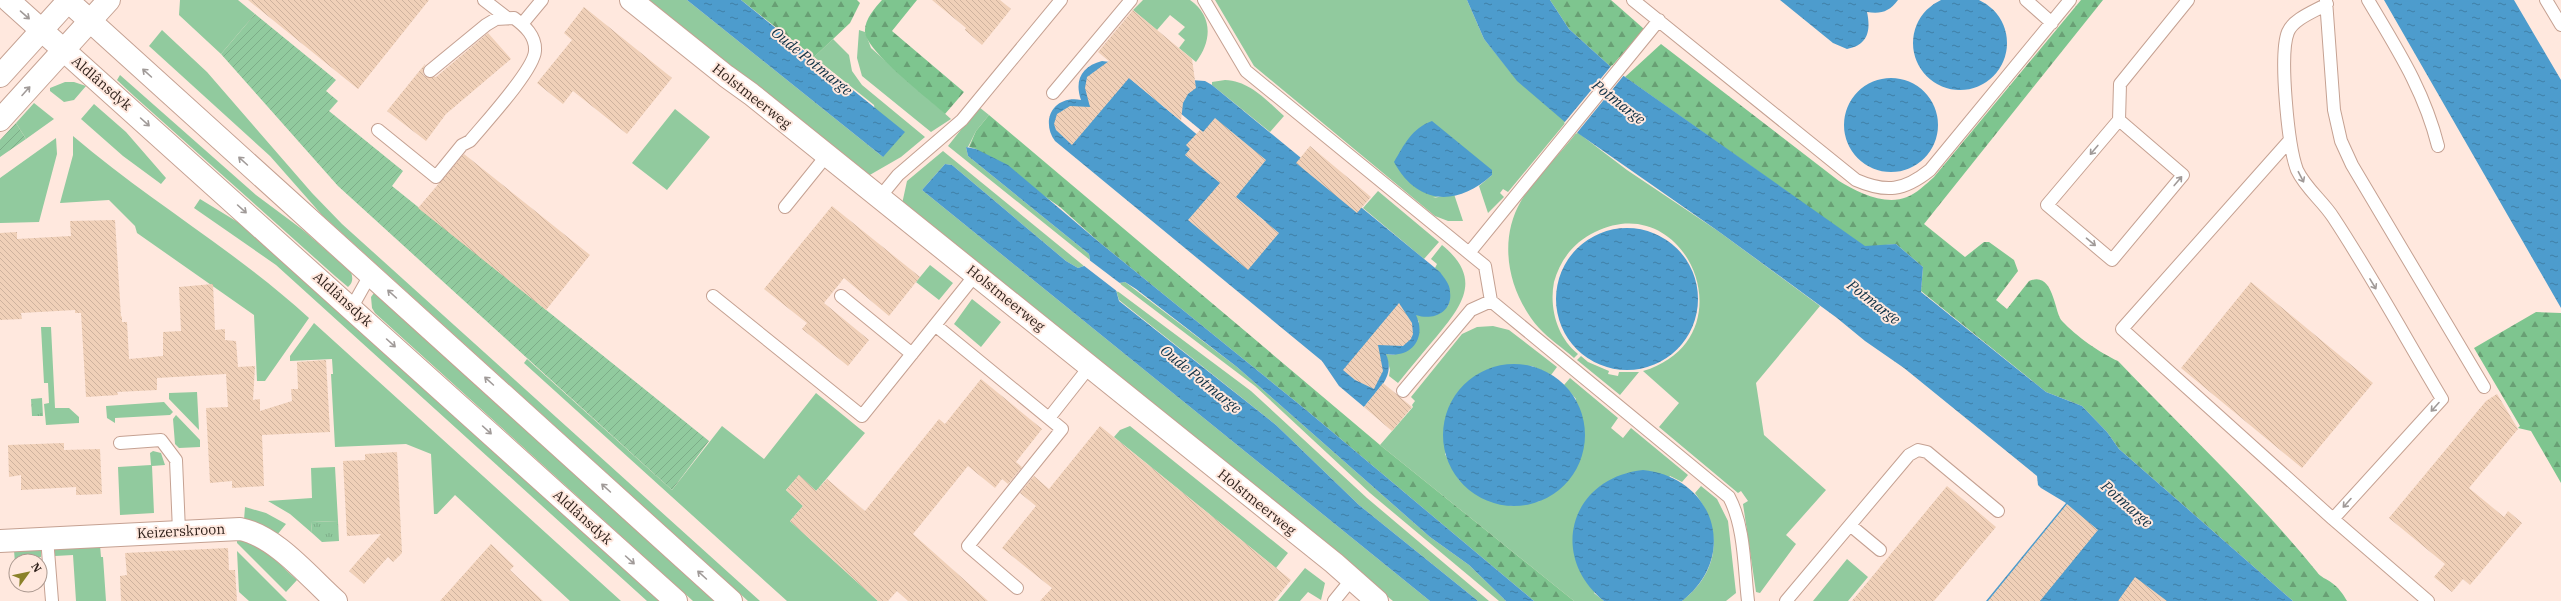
<svg xmlns="http://www.w3.org/2000/svg" width="2561" height="601" viewBox="0 0 2561 601" font-family="'IBM Plex Serif',serif">
	<style>
		.grass { fill: #91ca9e }
		.forest { fill: url(#forest-firs) }
		.park { fill: url(#park-tufts) }
		.garden { fill: url(#garden-furrows) }
		.water { fill: url(#water-ripples); fill-rule: evenodd }
		.pier { fill: #ffe8de }
		.building { fill: url(#building-back-hatch) }
		.lines { fill: none; stroke-linecap: round; stroke-linejoin: round }
		.lane-casing { stroke: #c5a192; stroke-width: 14 }
		.street-casing { stroke: #c5a192; stroke-width: 24 }
		.secondary-casing { stroke: #c5a192; stroke-width: 24 }
		.primary-casing { stroke: #c5a192; stroke-width: 24 }
		.lane { stroke: #fff; stroke-width: 12 }
		.street { stroke: #fff; stroke-width: 22 }
		.secondary { stroke: #fff; stroke-width: 22 }
		.primary { stroke: #fff; stroke-width: 22 }
		.oneway { stroke: #a09a98 }
		.labels { text-anchor: middle; dominant-baseline: central; stroke-width: 4; stroke-linejoin: round; paint-order: stroke }
		.street-label { font-size: 14px; fill: #2d1f19; stroke: #ffe8de }
		.water-label { font-size: 15px; font-style: italic; fill: #0c2f44; stroke: #ffe8de }
	</style>
	<defs>
		<pattern id="forest-firs" width="22" height="20" patternUnits="userSpaceOnUse"><rect width="22" height="20" fill="#7ec58f"/><path d="M5 1l3.5 6h-7zM16 11l3.5 6h-7z" fill="#689f74"/></pattern>
		<pattern id="park-tufts" width="24" height="20" patternUnits="userSpaceOnUse"><rect width="24" height="20" fill="#91ca9e"/><path d="M3 7l-1-3M5 7V3M7 7l1-3M15 17l-1-3M17 17v-4M19 17l1-3" fill="none" stroke="#7dad88"/></pattern>
		<pattern id="garden-furrows" width="10" height="10" patternUnits="userSpaceOnUse"><rect width="10" height="10" fill="#91ca9e"/><path d="M-1 1l2-2M0 10L10 0M9 11l2-2" fill="none" stroke="#7dad88"/></pattern>
		<pattern id="water-ripples" width="26" height="14" patternUnits="userSpaceOnUse"><rect width="26" height="14" fill="#4d9ccd"/><path d="M2 4q2-2 4 0t4 0M15 11q2-2 4 0t4 0" fill="none" stroke="#407fa6"/></pattern>
		<pattern id="building-back-hatch" width="6" height="6" patternUnits="userSpaceOnUse"><rect width="6" height="6" fill="#f0d0b8"/><path d="M-1 5l2 2M0 0l6 6M5-1l2 2" fill="none" stroke="#ceb29e"/></pattern>
	</defs>
	<rect width="100%" height="100%" fill="#ffe8de"/>
	<path class="grass" d="M180,0H238L255,14L221,54L179,15Z
		M649,0H687L883,157L874,105L814,57L833,39L849,55L852,71L862,85L925,137L901,157L868,176Z
		M1143,0H1190C1213,16 1212,41 1196,62L1179,48L1185,40L1178,34L1185,27L1170,15L1157,30L1133,10Z
		M1215,0H1467L1484,39L1517,80L1566,122L1508,192L1503,189L1500,193L1504,197L1488,213L1479,186L1492,175L1433,198L1454,194L1463,221H1448L1435,216L1254,66Z
		M162,30L207,72L312,193L342,224L760,601H748L322,215L270,156L149,46Z
		M859,30L865,32L871,48L951,119L931,132L862,76L857,58Z
		M120,75L256,195L303,230L351,272C353,278 353,283 348,287L335,276L134,96L117,80Z
		M1225,80C1250,81 1266,100 1284,116L1270,132L1212,85V82Z
		M65,82H74L86,86L74,100L64,102L50,91V88Z
		M34,103L54,119L26,139L16,123Z
		M94,104L126,132L166,178L161,184L123,156L81,119Z
		M979,107L989,115L976,131L968,147H966L968,156L1089,254L1090,260L948,146Z
		M675,109L710,137L667,190L632,163Z
		M1577,132L1627,170L1718,231L1820,306L1756,383L1764,435L1826,490L1786,535L1796,544L1760,593L1756,592L1743,504L1748,501L1741,491L1738,493L1659,427L1679,403L1643,371C1751,338 1687,186 1595,232C1574,242 1560,260 1554,282C1549,308 1557,337 1578,354L1574,358C1563,348 1549,339 1539,328C1509,294 1497,242 1521,201C1535,178 1560,154 1577,132Z
		M73,136C149,201 236,251 309,318L265,381H257L254,315L137,233L135,226L109,200L60,203L73,155Z
		M56,138L57,154L39,222L0,223V178Z
		M943,151L1084,266L1078,268L1066,261L952,165L945,164L922,190L1430,601H1393L902,204L907,181Z
		M1378,191L1439,242L1424,259L1363,208Z
		M200,199L249,229L659,601H647L276,265L194,208Z
		M1442,245C1482,278 1464,303 1437,336C1424,351 1411,367 1398,383L1389,376L1390,370L1386,354L1394,355L1419,322L1415,315L1448,306C1453,291 1446,278 1435,268L1437,264L1431,259Z
		M930,265L953,283L939,300L916,282Z
		M1125,282L1237,367L1430,537L1469,565L1506,601H1499L1370,493L1255,386L1119,283Z
		M1116,290L1251,391L1367,498L1489,601H1478L1359,505L1276,425L1119,300Z
		M374,293L715,601H693L375,313L372,308L371,297Z
		M972,299L1001,322L981,347L954,324Z
		M314,323L621,601H570L455,495L437,514H434L431,454L406,444L335,447L331,374H333L332,359L290,361V356Z
		M1493,326L1509,330L1557,367L1551,375L1532,366L1505,365L1445,454L1459,480L1511,506L1540,501L1576,399L1564,385L1570,378L1618,418L1611,428L1623,438L1631,428L1688,475L1682,482L1670,476L1594,593L1604,601H1574L1380,445L1413,407L1412,405L1415,401L1411,397L1462,334L1477,327Z
		M41,327H51L55,408H69L79,417V423L46,425L44,404L49,403L48,383H44Z
		M1581,356L1588,362L1609,371L1608,374L1618,376L1619,372H1639L1620,395L1577,360Z
		M527,359L672,490L722,426L764,459L816,393L865,433L816,491L799,475L786,490L803,506L790,521L878,601H787L524,363Z
		M197,392L199,430L169,399V393Z
		M164,402L173,412L170,415L115,418V423L107,418L106,406Z
		M176,415L200,440V447L179,448L175,444L173,419Z
		M1130,426L1288,553L1276,568L1114,437L1120,430Z
		M153,451L161,453L165,465L152,466L154,513L120,515L118,467L151,465L150,453Z
		M335,467L338,521L311,522L312,533L290,514L268,501L312,498L311,468Z
		M1701,486L1717,499L1728,521L1736,593L1726,601H1682C1720,571 1723,531 1695,493Z
		M245,507L266,513L286,524L277,535L244,520Z
		M237,539C262,543 279,564 297,580L286,592L237,543Z
		M100,545L101,557H103L106,601H76L73,555L55,556V548Z
		M41,548V557L16,561V577L14,550Z
		M237,551L287,601H249L239,592Z
		M1847,559L1868,577L1848,601H1813Z
		M1305,568L1325,583L1321,600L1308,592L1300,601H1278Z"/>
	<path class="forest" d="M741,0H857L860,3L850,23L814,57Z
		M882,0H917L892,31L964,92L945,114C929,99 866,51 865,32C864,20 875,8 882,0Z
		M1550,0H1611L1644,29L1611,67L1569,29Z
		M2081,0H2103L1924,224L1965,257L1984,242H1989L2014,260L2018,271L1996,300L2007,309L2029,281C2054,270 2054,312 2062,321C2076,336 2100,353 2118,361C2185,431 2256,497 2317,572C2320,577 2327,579 2332,583C2338,587 2343,594 2347,601H2293L2119,449L2107,432L2082,406L2046,392L1921,291L1923,267L1896,244L1865,247L1625,77L1661,44L1839,181C1857,192 1885,206 1907,197C1916,194 1926,184 1934,177Z
		M989,115L1380,445L1574,601H1534L1305,409L1099,242L1060,207L976,149L969,147L976,131Z
		M2536,312L2561,313V483L2531,431L2518,428L2520,426L2474,348Z"/>
	<path class="park" d="M42,398L43,416H32L31,399Z
		M338,521L339,541L322,542L312,533L311,522Z"/>
	<path class="garden" d="M255,14L336,80L326,91L338,101L329,111L403,171L392,186L709,441L672,490L338,186L221,54Z
		M16,123L26,139L0,157V140Z"/>
	<path class="water" d="M1913 43a47 47 0 1 1 94 0a47 47 0 1 1-94 0Z
		M687,0H741L905,132L883,157Z
		M1467,0H1550L1569,29L1611,67L1865,246L1896,244L1923,267L1921,292L2046,392L2082,406L2107,432L2119,449L2293,601H1986L2066,503L2041,488L2038,485L2037,476L1904,368L1865,341L1837,318L1718,231L1579,134L1517,81L1484,39Z
		M1780,0H1898C1889,12 1881,14 1867,12C1871,31 1868,45 1847,49L1833,43Z
		M2384,0H2514L2561,80V308Z
		M1102,61L1110,62L1200,137L1203,132L1180,113L1177,106L1191,80L1205,81L1212,85L1440,272C1444,278 1450,284 1450,292C1453,312 1433,321 1416,315C1427,338 1411,359 1386,354C1396,377 1377,390 1364,407L1339,386L1322,361L1055,141C1040,120 1054,95 1081,100C1074,80 1082,66 1102,61ZM1232,194L1266,222L1200,228Z
		M1844 125a47 47 0 1 1 94 0a47 47 0 1 1-94 0Z
		M1432,121L1492,170V175C1457,207 1417,205 1394,162C1404,145 1412,128 1432,121Z
		M966,147L976,149L1008,165L1099,242L1305,409L1534,601H1506L1469,565L1430,537L1237,367L1136,289L1125,282L1119,283L1116,290L1119,301L1276,425L1359,505L1478,601H1430L922,190L945,164L952,165L1066,261L1078,268L1084,266L1090,260L1089,254L968,156Z
		M1556 299a71 71 0 1 1 142 0a71 71 0 1 1-142 0Z
		M1443 435a71 71 0 1 1 142 0a71 71 0 1 1-142 0Z
		M1643,470C1714,477 1740,556 1682,601H1604C1548,556 1570,478 1643,470Z"/>
	<path class="pier" d="M1612,65L1625,74L1576,134L1564,123Z
		M1088,259L1121,284L1118,292L1083,265Z"/>
	<path class="building" d="M248,0H429L358,89Z
		M932,0H1000L1011,9L982,45L965,30L966,28Z
		M584,7L672,78L627,134L573,91L563,104L537,83L572,40L564,33Z
		M1133,10L1192,59L1196,88L1188,94L1183,103L1181,121L1129,78L1072,145L1056,130L1054,124L1057,114L1070,106L1090,107L1085,88L1087,77L1109,61L1098,52Z
		M488,33L511,59L446,114L426,141L387,111L425,64L423,72L424,76L436,77Z
		M1215,118L1266,160L1236,197L1279,233L1248,270L1188,220L1220,183L1185,155L1190,149L1186,145L1200,130L1203,132Z
		M1310,146L1371,197L1357,213L1296,163Z
		M464,154L590,255L546,310L418,208Z
		M832,206L920,277L889,316L844,278L824,303L869,340L848,366L802,329L807,323L764,289Z
		M115,220L121,317L122,316V322H127L129,359L163,356V332L181,331L179,287L213,284L215,330L225,329V340L236,341L238,367L255,366L253,400L260,399V411L292,401L291,389H298L297,362L326,360L330,432L262,435L264,486L232,488V481L210,483L206,408L228,407L226,374L157,378V390L117,392L118,395L86,397L81,313H75V310L21,313L22,319L0,320V233L17,232V239L71,236L70,221Z
		M2251,282L2373,383L2302,468L2181,368Z
		M1399,303L1412,323L1413,334L1411,339L1403,346L1378,345L1383,371L1374,389L1355,380L1343,370Z
		M981,379L1042,429L1016,462L1022,467L1008,484L1002,479L995,488L968,466L913,534L988,601H908L897,591L888,601H878L790,521L803,506L786,490L799,475L816,491L827,479L865,511L939,419L945,424Z
		M1383,383L1412,407L1392,431L1364,407Z
		M2497,394L2518,429L2469,488L2504,517L2508,511L2522,523L2470,585L2463,579L2452,592L2434,577L2445,564L2389,518L2486,401Z
		M1100,426L1291,580L1274,601H1040L1052,588L1002,548L1036,506L1020,493L1034,476L1049,489Z
		M64,443V450L100,449L102,494L76,495V487L21,490V475L9,477L8,445Z
		M397,452L402,553L393,562L388,557L364,584L349,571L381,534L347,536L343,461L365,460V454Z
		M1947,486L1996,527L1934,601H1852Z
		M2067,504L2098,530L2040,601H1988Z
		M491,544L514,566L510,570L543,601H440Z
		M228,548L229,570H235L237,601H121L120,576L127,575L125,553Z
		M2135,577L2167,601H2118Z"/>
	<g class="lines">
		<g class="lane-casing">
			<path id="lane" d="M484,0L506,17
				M1204,0L1246,71L1469,253
				M1633,0L1856,180C1886,193 1904,191 1930,170L2070,0
				M2026,0L2052,23
				M2326,0L2334,110L2341,141L2352,165L2484,387
				M2368,0C2397,49 2424,90 2438,146
				M2546,0L2561,25
				M1659,20L1469,253L1485,266L1491,301L1729,497C1745,527 1744,568 1748,601
				M522,24L542,0
				M1053,93L1131,0
				M2119,120L2183,175L2112,260L2047,205L2119,120L2120,84L2188,0
				M378,130L436,177L462,145L470,141C485,123 534,70 535,51C536,36 525,26 514,18L496,19L486,25L430,71
				M2290,140L2122,329L2333,519L2442,399C2406,339 2372,276 2333,217C2322,200 2306,189 2297,170C2288,146 2279,54 2288,32C2293,19 2315,11 2327,4
				M880,197L898,175L962,120L1061,0
				M785,207L827,155
				M713,296L862,416L976,274
				M841,296L912,354
				M352,307L370,275
				M935,325L1062,429L968,546L1017,588
				M1403,391L1471,310L1491,301
				M1049,418L1090,366
				M120,443L161,440L176,460L179,531
				M2333,519L2428,601
				M1850,525L1880,550
				M47,538L52,601
				M1334,601L1351,580
				M1786,601L1909,455L1918,450L1927,452L1998,511"/>
		</g>
		<g class="street-casing">
			<path id="street" d="M631,0L726,76L751,94L1334,563L1377,601
				M0,541L240,529C276,536 309,577 336,601"/>
		</g>
		<g class="secondary-casing">
			<path id="secondary" d="M0,76L69,0
				M0,120L109,0"/>
		</g>
		<g class="primary-casing">
			<path id="primary" d="M8,0L676,601
				M67,0L731,601"/>
		</g>
		<use href="#lane" class="lane"/>
		<use href="#street" class="street"/>
		<use href="#secondary" class="secondary"/>
		<use href="#primary" class="primary"/>
	</g>
	<defs><path id="oneway-shaft" d="M-6 0H5M1.5-3L5.5 0L1.5 3" fill="none" stroke-width="1.6" stroke-linecap="round" stroke-linejoin="round"/></defs>
	<g class="oneway">
		<use href="#oneway-shaft" transform="translate(25 15) rotate(41)"/>
		<use href="#oneway-shaft" transform="translate(147 73) rotate(-138)"/>
		<use href="#oneway-shaft" transform="translate(26 91) rotate(-48)"/>
		<use href="#oneway-shaft" transform="translate(145 122) rotate(42)"/>
		<use href="#oneway-shaft" transform="translate(2094 150) rotate(130)"/>
		<use href="#oneway-shaft" transform="translate(243 161) rotate(-138)"/>
		<use href="#oneway-shaft" transform="translate(2301 177) rotate(63)"/>
		<use href="#oneway-shaft" transform="translate(2178 181) rotate(-50)"/>
		<use href="#oneway-shaft" transform="translate(242 209) rotate(42)"/>
		<use href="#oneway-shaft" transform="translate(2091 242) rotate(40)"/>
		<use href="#oneway-shaft" transform="translate(2373 284) rotate(59)"/>
		<use href="#oneway-shaft" transform="translate(392 294) rotate(-138)"/>
		<use href="#oneway-shaft" transform="translate(391 343) rotate(42)"/>
		<use href="#oneway-shaft" transform="translate(489 381) rotate(-138)"/>
		<use href="#oneway-shaft" transform="translate(2435 407) rotate(132)"/>
		<use href="#oneway-shaft" transform="translate(487 430) rotate(42)"/>
		<use href="#oneway-shaft" transform="translate(606 488) rotate(-138)"/>
		<use href="#oneway-shaft" transform="translate(2347 503) rotate(132)"/>
		<use href="#oneway-shaft" transform="translate(630 560) rotate(42)"/>
		<use href="#oneway-shaft" transform="translate(702 575) rotate(-138)"/>
	</g>
	<g class="labels">
		<g class="street-label">
			<text transform="translate(102 83) rotate(41)">Aldlânsdyk</text>
			<text transform="translate(752 96) rotate(38)">Holstmeerweg</text>
			<text transform="translate(1006 298) rotate(39)">Holstmeerweg</text>
			<text transform="translate(343 299) rotate(42)">Aldlânsdyk</text>
			<text transform="translate(1257 502) rotate(39)">Holstmeerweg</text>
			<text transform="translate(583 517) rotate(42)">Aldlânsdyk</text>
			<text transform="translate(181 531) rotate(-3)">Keizerskroon</text>
		</g>
		<g class="water-label">
			<text transform="translate(812 61) rotate(39)">Oude Potmarge</text>
			<text transform="translate(1619 102) rotate(38)">Potmarge</text>
			<text transform="translate(1874 302) rotate(38)">Potmarge</text>
			<text transform="translate(1201 379) rotate(39)">Oude Potmarge</text>
			<text transform="translate(2127 504) rotate(41)">Potmarge</text>
		</g>
	</g>
	<g transform="translate(28 573) rotate(57)"><circle r="19" fill="#ffe8de" stroke="#ab988f"/>
	<path d="M0-3L7 15L0 10L-7 15Z" fill="#8a8129"/>
	<text y="-6" font-size="11" font-weight="bold" text-anchor="middle" fill="#2d1f19">N</text>
	</g>
</svg>
